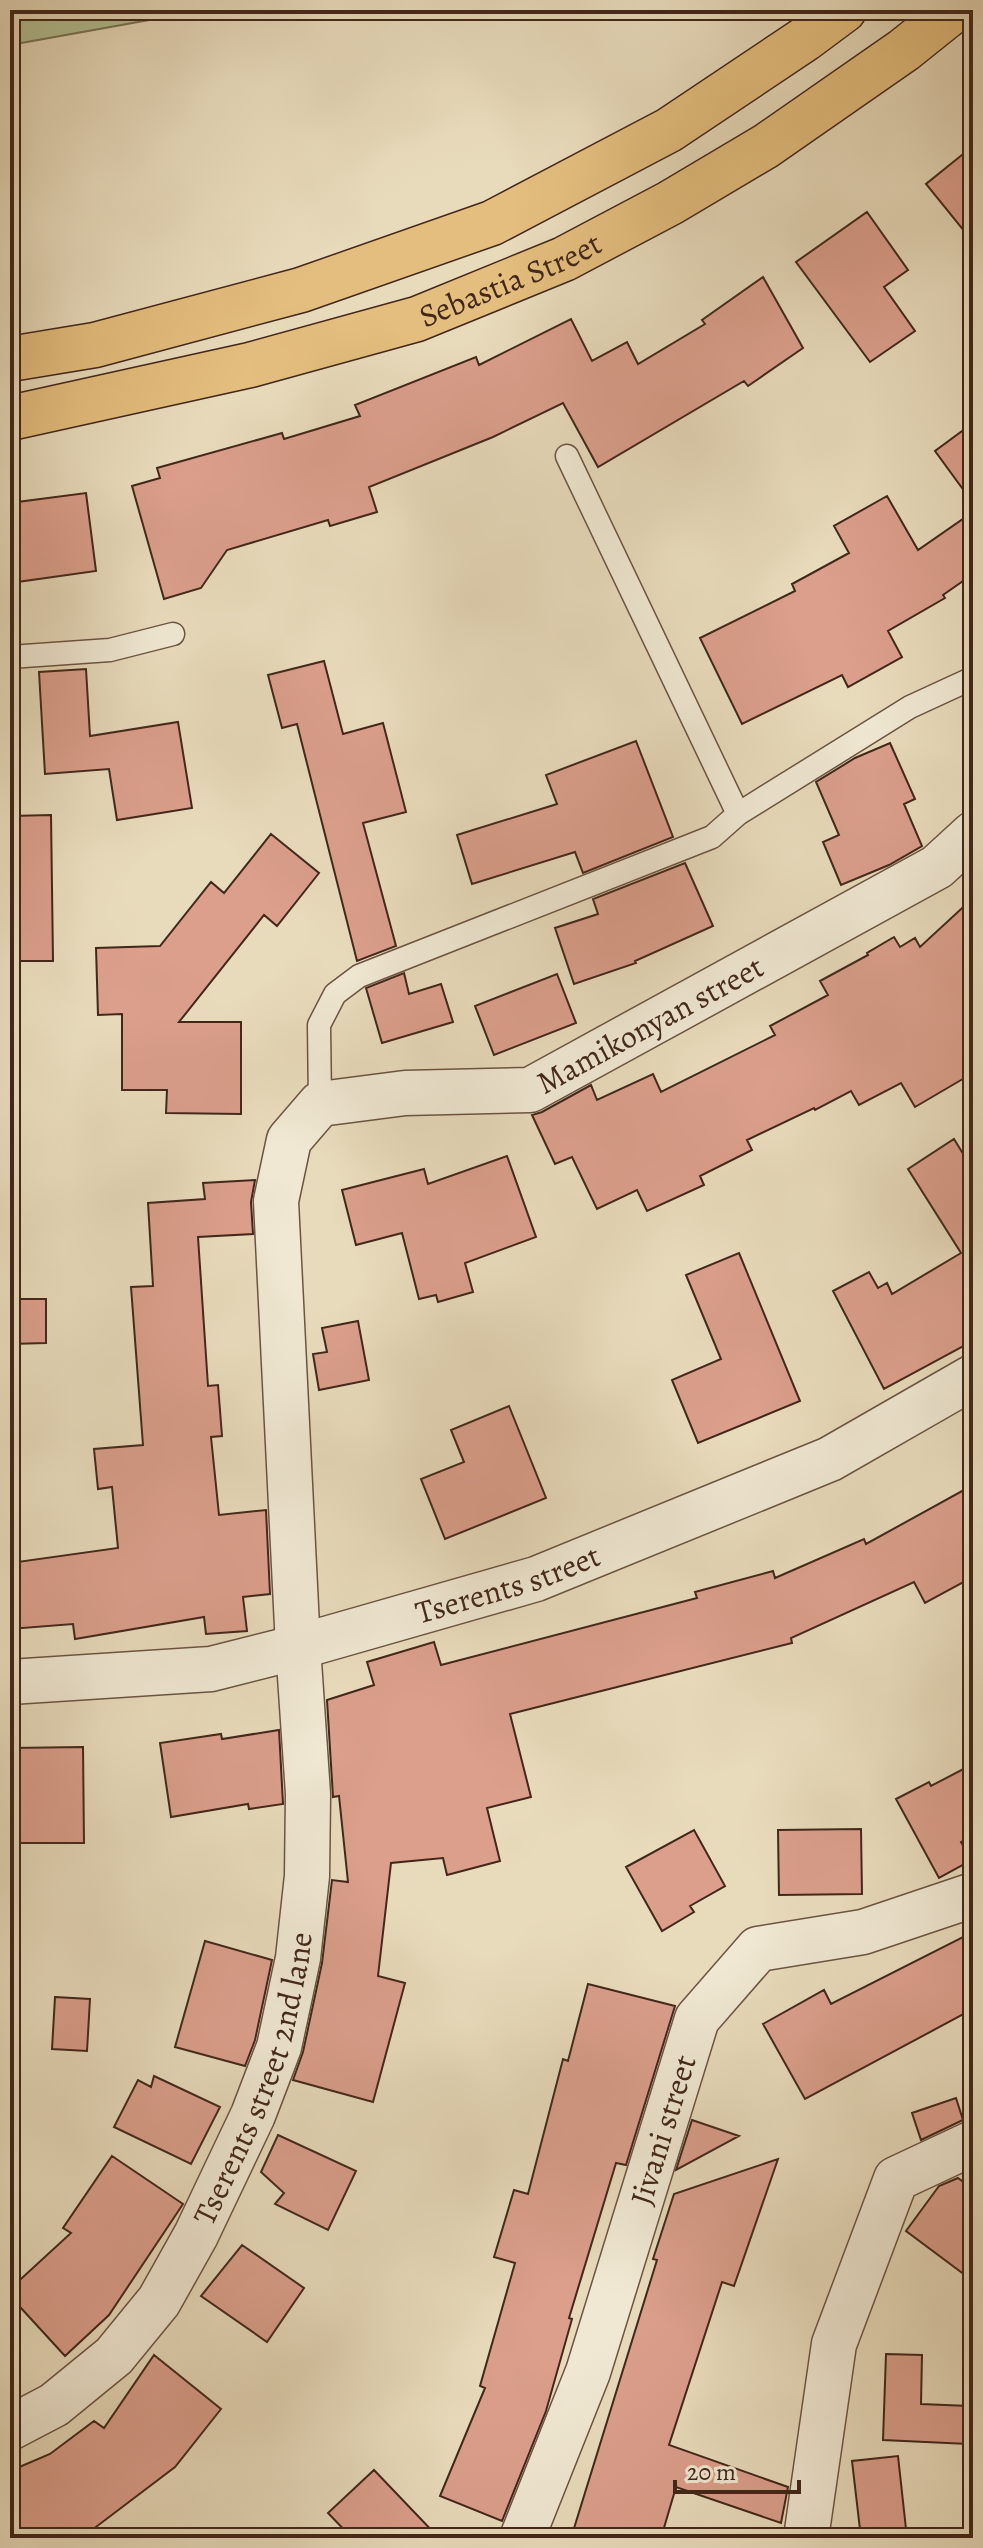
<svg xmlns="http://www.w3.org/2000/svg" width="983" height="2548" viewBox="0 0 983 2548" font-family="Alegreya,serif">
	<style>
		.green { fill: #b2c194; stroke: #7a7457; stroke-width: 2 }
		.building { fill: #db9f8c; stroke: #42271a; stroke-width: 2 }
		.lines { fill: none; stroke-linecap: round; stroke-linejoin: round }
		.lane-casing { stroke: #6c5442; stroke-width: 25 }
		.street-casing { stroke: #6c5442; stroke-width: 47 }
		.primary-casing { stroke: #42271a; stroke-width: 47 }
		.lane { stroke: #f0e8d3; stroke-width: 22 }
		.street { stroke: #f0e8d3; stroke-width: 44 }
		.primary { stroke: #e4be7e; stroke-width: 44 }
		.labels { text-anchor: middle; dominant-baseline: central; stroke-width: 6; stroke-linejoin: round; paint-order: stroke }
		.street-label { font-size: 32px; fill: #42271a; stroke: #f0e8d3 }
	</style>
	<rect width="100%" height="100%" fill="#e8dbbc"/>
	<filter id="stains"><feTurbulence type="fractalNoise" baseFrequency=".0025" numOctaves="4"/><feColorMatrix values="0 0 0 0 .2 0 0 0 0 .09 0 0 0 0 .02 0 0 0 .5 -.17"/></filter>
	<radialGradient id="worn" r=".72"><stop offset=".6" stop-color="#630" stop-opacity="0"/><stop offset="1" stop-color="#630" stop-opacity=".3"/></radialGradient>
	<path class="green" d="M10,10H205L10,45Z"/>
	<path class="building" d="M973,146V242L926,184Z
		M867,212L908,270L884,287L915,331L870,362L796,262Z
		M763,277L803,348L748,386L744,381L598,467L563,403L493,437L369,487L377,512L330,526L328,520L227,550L201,588L164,599L132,486L160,478L157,468L282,433L284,439L360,416L355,405L476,357L479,365L571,319L592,361L627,342L638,364L705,324L702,320Z
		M973,423V503L935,451Z
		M86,493L96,571L10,583V503Z
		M887,496L918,550L973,512V574L943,595L945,598L888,631L902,657L848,687L842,675L742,724L700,638L795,591L792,584L849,553L834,526Z
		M324,661L343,734L383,723L406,812L363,823L396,946L357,961L297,724L282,728L268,675Z
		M86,669L90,736L178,722L192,808L117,820L109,769L45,774L39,672Z
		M636,741L673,837L583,873L575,852L472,884L457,835L557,804L546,775Z
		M890,743L915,799L904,804L922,846L889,865L841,885L823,842L839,835L816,782L855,758Z
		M51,815L53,961H10V816Z
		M271,834L319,873L277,926L264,915L179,1022H241V1114L166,1113L167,1090H122V1014L98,1015L96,948L160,946L211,882L224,893Z
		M685,863L713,926L635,961L636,963L574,984L555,928L598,914L593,899Z
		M973,898V1073L915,1107L901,1083L859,1105L851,1091L815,1110L814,1108L747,1140L752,1150L700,1176L704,1185L647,1211L637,1190L597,1209L572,1157L555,1164L532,1115L542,1112L591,1085L597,1100L653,1074L661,1092L775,1035L770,1026L828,995L820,981L868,955L867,953L894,937L900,947L915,938L920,947Z
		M404,973L409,994L441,984L453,1022L382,1043L366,988Z
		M557,974L576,1023L494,1055L475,1006Z
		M954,1139L973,1170V1341L884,1389L833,1291L869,1272L878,1288L887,1283L892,1294L961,1253L908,1169Z
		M507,1156L536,1237L465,1263L473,1292L438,1302L436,1295L419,1299L402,1233L356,1245L342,1190L424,1169L428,1184Z
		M255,1180L251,1202L253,1234L198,1237L208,1386L218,1385L222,1436L211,1437L219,1515L266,1510L270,1594L243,1597L247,1631L206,1634L204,1617L75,1639L73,1624L10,1629V1563L118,1548L112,1487L98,1489L94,1449L143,1445L131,1287L153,1286L148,1203L205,1199L203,1183Z
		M739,1253L800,1401L698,1443L672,1380L721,1359L686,1275Z
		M10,1299H46V1343L10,1344Z
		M358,1321L369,1380L319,1390L313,1354L327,1352L322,1328Z
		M509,1406L546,1498L445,1539L421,1479L464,1462L451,1430Z
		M973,1485V1577L925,1603L914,1582L791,1638L792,1643L510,1714L531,1797L487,1808L500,1861L447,1875L443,1858L391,1863L378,1976L405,1983L373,2102L293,2080L303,2052L322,1963L332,1880L348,1882L339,1796L333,1797L327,1700L374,1685L367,1662L434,1642L441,1665L697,1598L695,1592L773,1571L775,1578L864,1539L866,1544Z
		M279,1730L283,1804L249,1809L248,1804L171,1817L160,1743L221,1734L222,1739Z
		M83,1747L84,1843H10V1748Z
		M973,1764V1835L961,1842L972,1860L939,1878L896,1799L929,1782L931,1786Z
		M861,1829L862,1894L779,1895L778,1830Z
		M694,1830L725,1886L690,1906L694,1912L662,1931L626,1867Z
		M963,1937L973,1956V2009L805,2099L763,2024L824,1990L831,2004Z
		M205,1941L272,1960L255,2040L245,2066L175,2047Z
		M588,1984L675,2006L626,2165L616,2163L569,2318L572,2319L546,2411L502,2521L440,2496L485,2388L480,2386L515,2263L494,2257L514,2190L528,2194L563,2059L568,2061Z
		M55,1997L90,1999L87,2051L52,2049Z
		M154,2076L220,2107L191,2164L114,2127L138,2080L151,2087Z
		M956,2098L963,2120L921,2140L912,2113Z
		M692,2120L739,2136L676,2170Z
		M278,2135L356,2171L328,2230L275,2204L284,2193L261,2172Z
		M112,2156L183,2204L109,2315L65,2356L10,2296V2289L71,2233L63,2228Z
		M778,2159L734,2286L722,2282L669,2445L788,2487L781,2523L676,2487L661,2538H571L657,2260L653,2259L674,2194Z
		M958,2178L973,2189V2281L906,2231L939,2186Z
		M242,2245L304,2288L267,2342L201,2296Z
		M886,2354L922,2355L921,2404L969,2406L968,2444L883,2440Z
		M154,2355L221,2409L175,2467L92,2530L73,2538H10V2471L50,2454L94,2421L104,2428Z
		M898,2456L907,2538H861L852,2461Z
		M374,2470L439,2538H352L328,2513Z"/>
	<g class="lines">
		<g class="lane-casing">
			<path id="lane" d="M567,456L738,814
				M10,657L110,650L173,634
				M320,1104L319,1025L335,994L359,976L712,837L738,814L910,707L973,678"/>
		</g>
		<g class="street-casing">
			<g id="street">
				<path id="s1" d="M10,1682L211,1669L298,1647L536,1579L830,1459L973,1377"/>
				<path id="s2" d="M10,2428L54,2405L114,2356L159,2301L196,2235L253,2115L279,2047L298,1958L307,1876L308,1794L298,1647L276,1201L289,1140L320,1104L405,1093L530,1090L937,867L973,834"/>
				<path id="s3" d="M522,2538L588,2372L697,2019L758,1949L863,1932L973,1895"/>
				<path d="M806,2538L834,2344L896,2179L973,2143"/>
			</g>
		</g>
		<g class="primary-casing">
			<g id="primary">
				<path d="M10,359L95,345L301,290L492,223L669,130L805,39L844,10"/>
				<path id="s4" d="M10,418L250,365L417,319L564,259L670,203L766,146L904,50L954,10"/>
			</g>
		</g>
		<use href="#lane" class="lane"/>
		<use href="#street" class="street"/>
		<use href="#primary" class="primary"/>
	</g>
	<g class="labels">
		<g class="street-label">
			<text stroke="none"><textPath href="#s4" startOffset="520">Sebastia Street</textPath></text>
			<text stroke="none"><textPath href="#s2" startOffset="1786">Mamikonyan street</textPath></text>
			<text stroke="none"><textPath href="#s1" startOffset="510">Tserents street</textPath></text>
			<text stroke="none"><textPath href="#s2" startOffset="442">Tserents street 2nd lane</textPath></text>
			<text stroke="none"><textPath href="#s3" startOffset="432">Jivani street</textPath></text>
		</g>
	</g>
	<rect width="983" height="2548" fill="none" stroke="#e8dbbc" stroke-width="40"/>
	<rect x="12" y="12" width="959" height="2524" fill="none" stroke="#42271a" stroke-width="4"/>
	<rect x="20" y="20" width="943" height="2508" fill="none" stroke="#42271a" stroke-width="2"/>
	<path d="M675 2480v12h124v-12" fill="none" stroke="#42271a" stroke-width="4"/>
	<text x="687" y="2480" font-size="24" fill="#42271a" stroke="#f0e8d3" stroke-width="6" paint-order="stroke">20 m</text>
	<rect width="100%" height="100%" filter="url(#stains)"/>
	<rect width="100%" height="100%" fill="url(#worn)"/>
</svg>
